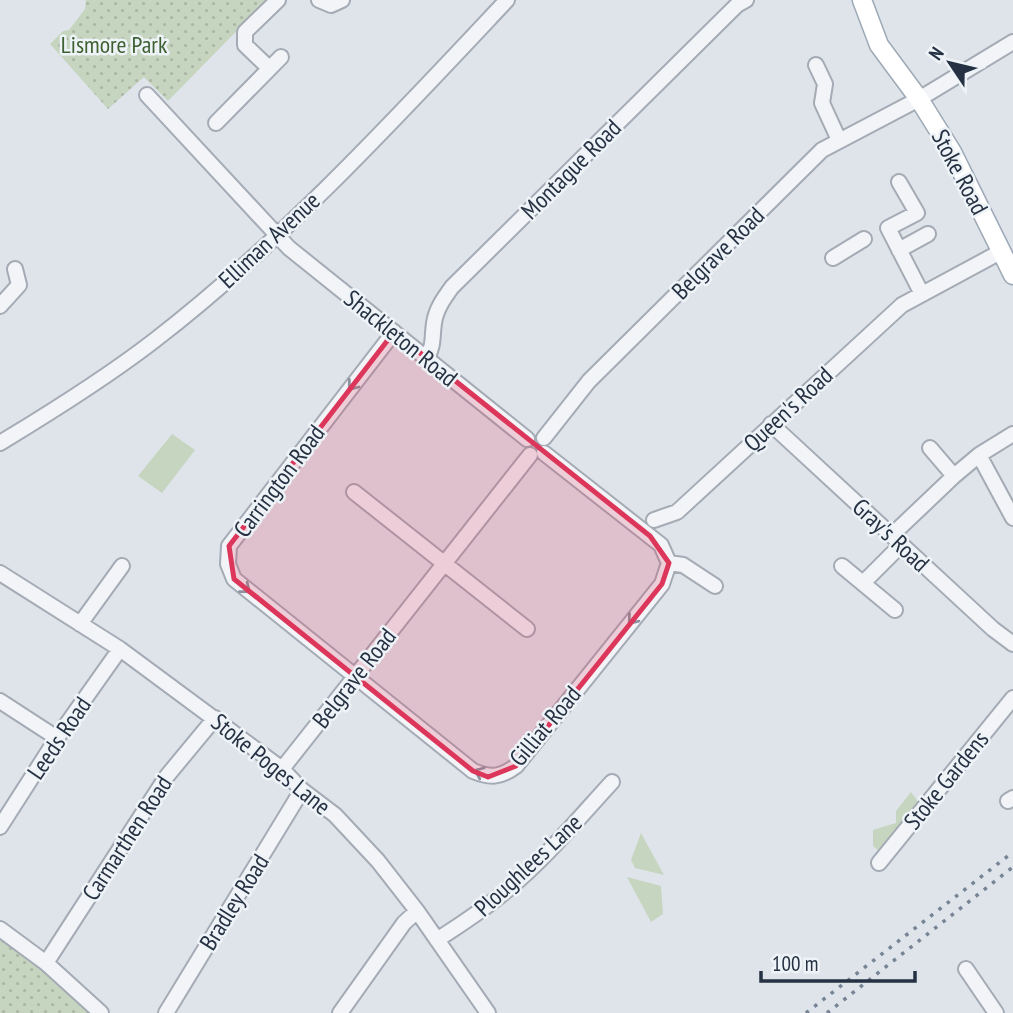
<svg xmlns="http://www.w3.org/2000/svg" width="1013" height="1013" viewBox="0 0 1013 1013" font-family="'PT Sans Narrow',sans-serif">
	<style>
		.grass { fill: #c6d5bf }
		.park { fill: url(#park-dots) }
		.lines { fill: none; stroke-linecap: round; stroke-linejoin: round }
		.minor-casing { stroke: #a4abb5; stroke-width: 18 }
		.major-casing { stroke: #9da9b7; stroke-width: 21 }
		.minor { stroke: #f2f4f8; stroke-width: 14 }
		.major { stroke: #fff; stroke-width: 18 }
		.rail { stroke: #768495; stroke-width: 3.5; stroke-dasharray: 3.5 7; stroke-linecap: butt }
		.oneway { stroke: #8c939e }
		.marked { fill: #dc365b; fill-opacity: 0.2; stroke: #dc365b; stroke-width: 5; stroke-linejoin: round }
		.labels { text-anchor: middle; dominant-baseline: central; stroke-width: 5; stroke-linejoin: round; paint-order: stroke }
		.park-label { font-size: 24px; fill: #3e6032; stroke: #eef3f7 }
		.street-label { font-size: 24px; fill: #263243; stroke: #eef3f7 }
	</style>
	<defs>
		<pattern id="park-dots" width="8" height="8" patternUnits="userSpaceOnUse" patternTransform="scale(1.75)"><rect width="8" height="8" fill="#c6d5bf"/><path d="M2 2h.1M6 6h.1" fill="none" stroke="#aab7a5" stroke-width="1.8" stroke-linecap="round"/></pattern>
	</defs>
	<rect width="100%" height="100%" fill="#dfe4ea"/>
	<path class="grass" d="M172,434L195,450L162,493L138,476Z
		M911,792L917,800V805L878,850L873,846V830L896,823V811Z
		M641,833L664,875L635,868L631,860Z
		M627,877L661,886L663,914L651,922Z"/>
	<path class="park" d="M86,0H267L168,101L144,77L108,109L50,44L63,31L69,30L85,9Z
		M0,928L42,962V970L92,1006L88,1013H0Z"/>
	<g class="lines">
		<g class="minor-casing">
			<path id="minor" d="M319,0L331,5L342,0
				M816,65L825,84L822,103L839,140
				M269,68L245,45V32L278,0
				M147,95L289,248L527,439
				M216,123L281,57
				M899,182L917,213L888,228L922,294
				M899,250L928,234
				M833,258L864,239
				M0,306L19,285L15,269
				M394,332L229,546L228,564L234,579L473,771C490,778 500,778 516,766L662,584L669,563
				M427,358C434,345 432,337 434,323C436,309 444,298 452,287L737,5L746,0
				M771,424L993,629L1013,644
				M1013,434L979,455L1013,518
				M544,438L589,381L822,150L919,99L1013,42
				M0,443C53,411 106,378 155,340C281,243 398,116 507,0
				M930,448L954,476L979,455
				M544,453L661,545L669,563
				M354,492L527,629
				M654,520L677,512L902,305L1002,251
				M892,535L954,476
				M669,563L683,565L715,586
				M842,566L895,610
				M0,573L120,649L282,769L302,790L335,815L378,861L417,911L488,1013
				M863,583L901,545
				M80,624L122,566
				M0,701L57,738
				M282,769L530,455
				M1008,801L1013,798
				M0,827L57,738L120,649
				M879,863L1013,698
				M0,929L46,963L101,1013
				M437,940C461,924 485,909 507,890C546,858 578,819 612,782
				M46,963L167,776L215,718
				M966,969L996,1013
				M166,1013L302,790
				M340,1013L404,923L417,911"/>
		</g>
		<g class="major-casing">
			<path id="major" d="M862,0L879,45L919,99L952,152L1013,275"/>
		</g>
		<use href="#minor" class="minor"/>
		<use href="#major" class="major"/>
		<path class="rail" d="M806,1013L1013,852
			M827,1013L1013,867"/>
	</g>
	<defs><path id="oneway-chevron" d="M-2-3.5L2.5 0L-2 3.5" fill="none" stroke-width="1.6" stroke-linecap="round" stroke-linejoin="round" transform="scale(1.75)"/></defs>
	<g class="oneway">
		<use href="#oneway-chevron" transform="translate(352 386) rotate(128)"/>
		<use href="#oneway-chevron" transform="translate(246 589) rotate(39)"/>
		<use href="#oneway-chevron" transform="translate(632 620) rotate(129)"/>
		<use href="#oneway-chevron" transform="translate(479 772) rotate(-157)"/>
	</g>
	<path class="marked" d="M394,332L650,536L669,563L662,584L516,766L488,777L473,771L234,579L229,546Z"/>
	<g class="labels">
		<g class="park-label">
			<text x="114" y="44">Lismore Park</text>
		</g>
		<g class="street-label">
			<text transform="translate(571 169) rotate(-45)">Montague Road</text>
			<text transform="translate(960 172) rotate(62)">Stoke Road</text>
			<text transform="translate(269 240) rotate(-43)">Elliman Avenue</text>
			<text transform="translate(718 253) rotate(-45)">Belgrave Road</text>
			<text transform="translate(401 338) rotate(39)">Shackleton Road</text>
			<text transform="translate(788 409) rotate(-43)">Queen's Road</text>
			<text transform="translate(279 481) rotate(-53)">Carrington Road</text>
			<text transform="translate(891 535) rotate(43)">Gray's Road</text>
			<text transform="translate(354 678) rotate(-52)">Belgrave Road</text>
			<text transform="translate(545 726) rotate(-50)">Gilliat Road</text>
			<text transform="translate(59 738) rotate(-56)">Leeds Road</text>
			<text transform="translate(271 764) rotate(39)">Stoke Poges Lane</text>
			<text transform="translate(946 780) rotate(-51)">Stoke Gardens</text>
			<text transform="translate(127 838) rotate(-57)">Carmarthen Road</text>
			<text transform="translate(528 865) rotate(-43)">Ploughlees Lane</text>
			<text transform="translate(234 902) rotate(-58)">Bradley Road</text>
		</g>
	</g>
	<g transform="translate(950 63) rotate(305)" stroke="#eef3f7" stroke-width="5" paint-order="stroke">
	<path d="M0-5L12 26L0 18L-12 26Z" fill="#263243"/>
	<text y="-10" font-size="19" font-weight="bold" text-anchor="middle" fill="#263243">N</text>
	</g>
	<path d="M761 971v10h154v-10" fill="none" stroke="#263243" stroke-width="3.5"/>
	<text x="772" y="971" font-size="21" fill="#263243" stroke="#eef3f7" stroke-width="5" paint-order="stroke">100 m</text>
</svg>
